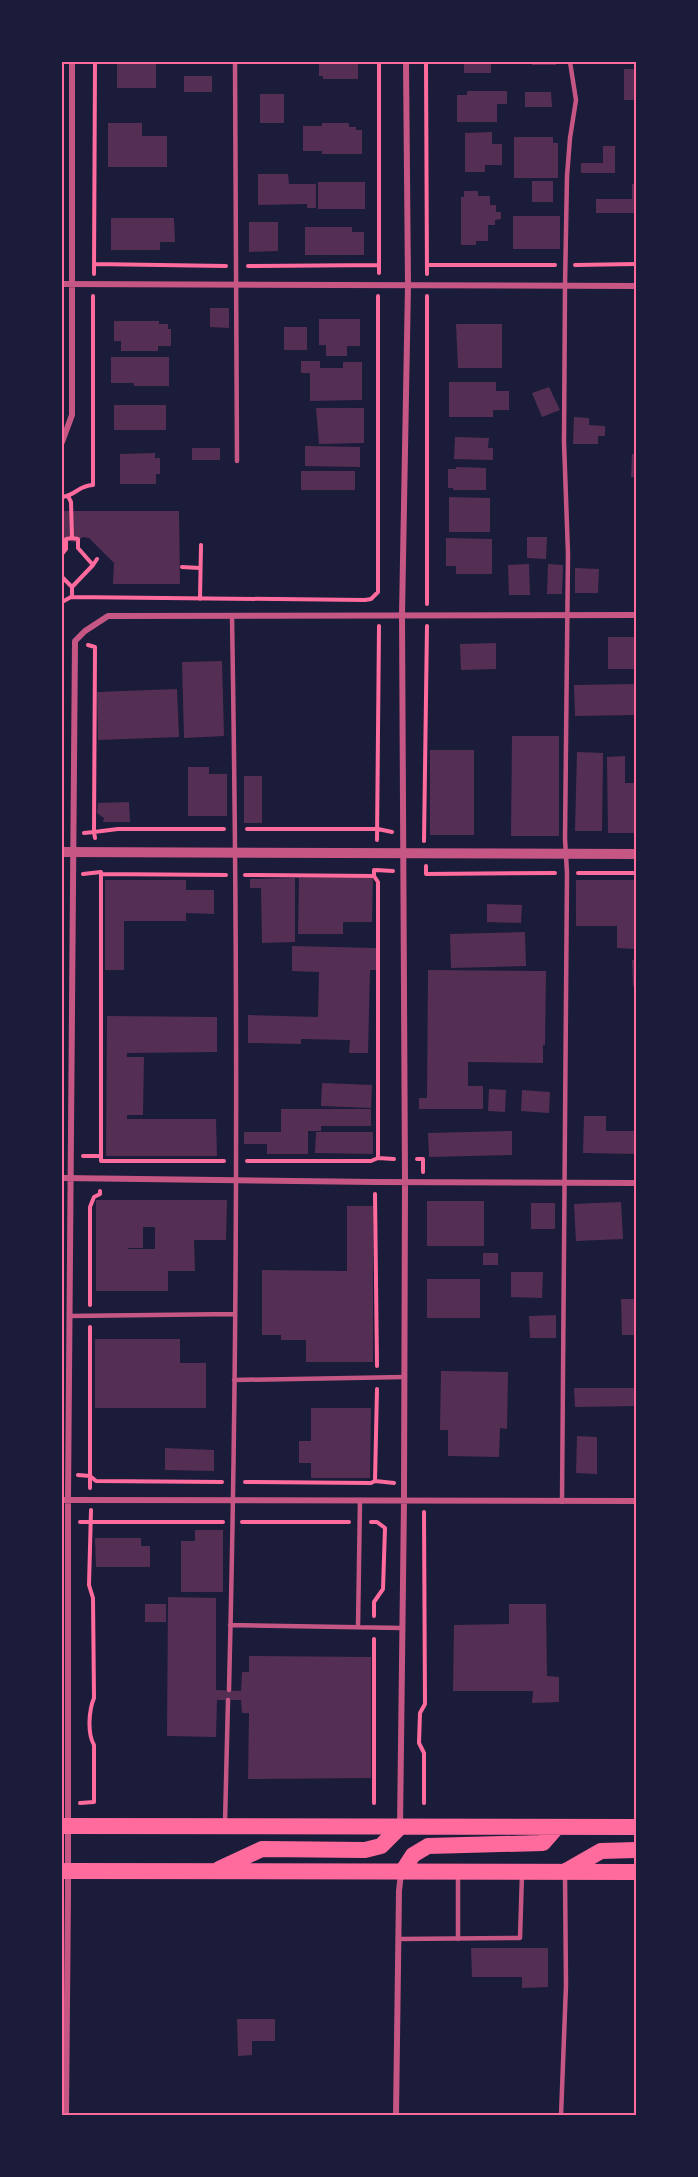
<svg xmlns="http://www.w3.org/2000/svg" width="698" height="2177" viewBox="0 0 698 2177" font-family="Literata,serif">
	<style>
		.building { fill: #542f53; fill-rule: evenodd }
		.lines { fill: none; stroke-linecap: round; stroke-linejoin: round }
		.path { stroke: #ff6b9d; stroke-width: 4 }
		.service { stroke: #c65784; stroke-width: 4.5 }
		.minor { stroke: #c65784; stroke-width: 6 }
		.tertiary { stroke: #c65784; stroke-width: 10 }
		.trunk { stroke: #ff6b9d; stroke-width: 16 }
		.neatline { fill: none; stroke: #ff6b9d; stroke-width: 2 }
	</style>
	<rect width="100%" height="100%" fill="#1b1b3a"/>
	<path class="building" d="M117,62L156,63V88H117Z
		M319,62H358V79H323V76H319Z
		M464,62H491V73H464Z
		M532,62H556V65H532Z
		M624,69H636V100H624Z
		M184,76H212V92H184Z
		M467,91H507V104H497V122H457V95H467Z
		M525,92H551L552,107H525Z
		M260,94H284V123H260Z
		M108,123H142V136H167V167H108Z
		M322,123H349V127H356V130H362V154H322V151H303V126H322Z
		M492,132V144H502V165H485V172H465V133Z
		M514,137H553V143H558V178H514Z
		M603,146H615V173H581V163H603Z
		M258,174H288L289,184H316V208H307V204L258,205Z
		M532,181H553V202H532Z
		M318,182H365V209H318Z
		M632,184H636V213H596V199H632Z
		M464,191H478V196H490V205H496V212H501V219L495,220V225H488V241H476V245H461V197H464Z
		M513,216H560V249H513Z
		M111,218H174L175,242H160V250H111Z
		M249,222H278V251L249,252Z
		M305,227H352V232H364V255H305Z
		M210,308H229V328L210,327Z
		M319,319H360V346H347V356H326V345H319Z
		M114,321H159V324H168V329H171V346H158V351H121V341H114Z
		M456,324H502V368H458Z
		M284,327H307V350H284Z
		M111,357H169V386H134V383H111Z
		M301,361H320V368H343V362H362V400L310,401V373H301Z
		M449,382H496V391H509V410H493V417H449Z
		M549,387L560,410L542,417L532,393Z
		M114,405H166V430H114Z
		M316,408H364V443L319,444Z
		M574,417L589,418V425L605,426V436H598V444H573Z
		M455,437L489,438L488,448H493V460L454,459Z
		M305,446L360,447V467L305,466Z
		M192,448H220V460H192Z
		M155,453V458H160V474H156V484H120V454Z
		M632,454H636V477H631Z
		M456,467L486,468V490H453V488H448V469H456Z
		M301,471H355V490H301Z
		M449,497L490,498V532H449Z
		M62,511H179L180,584H113L114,563L89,538L83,537L75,542L63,540Z
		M527,537H547L546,559L527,558Z
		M446,538L492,539V574H456V566H446Z
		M529,564L530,595H509L508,565Z
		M548,564L563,565L562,594H547Z
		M575,568L599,569L598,593H575Z
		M608,637H636V669H608Z
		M496,643V669L461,670L460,644Z
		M222,661L224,736L184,738L182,662Z
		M636,684V715L575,716L574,685Z
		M177,689L179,737L98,740L97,692Z
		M512,736H559V836H511Z
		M430,750H474V835H430Z
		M577,752L603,753L602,831H575Z
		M625,756V783H636V833H608L607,757Z
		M188,767H209V774H227V816H188Z
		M244,776H262V823H244Z
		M129,802L130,822H103L104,818L97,813L98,803Z
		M295,878V942L262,943L261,888H250V879Z
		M299,878H373L372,922H343V934H298Z
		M105,880H186V890H214V914L186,913V921H124V970H105Z
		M576,880H636V949L617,948V926H576Z
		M487,904L522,905L521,923L487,922Z
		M525,932L526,966L451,968L450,934Z
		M292,946L376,948V970H370L368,1053H349L350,1040L301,1039V1044L248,1043V1015L318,1017L319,972L292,971Z
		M632,960H636V986H633Z
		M428,970L546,971L545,1045H543V1063L468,1062V1086H483V1109H419V1098H427Z
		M107,1016L217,1017V1052L127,1053V1057H144L143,1115H127V1119H216L217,1156H106Z
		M322,1083L372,1085L371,1108L321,1106Z
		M489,1089L506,1090L505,1112L488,1111Z
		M522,1090L550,1092L549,1113L521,1111Z
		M281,1109H371V1126H321V1131H308V1154H267V1144H244V1132H281Z
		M584,1116H606V1131H636V1154L583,1153Z
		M512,1131V1155L429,1157L428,1133Z
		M316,1132H373V1154L315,1153Z
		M96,1200H227L226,1240H194L195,1271H168V1291H96ZM143,1227H155V1249H128V1248H143Z
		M427,1201H484V1246H427Z
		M621,1202L623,1239L576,1241L574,1204Z
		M531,1203H555V1229H531Z
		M347,1206H373V1362H306V1340H281V1335H262V1270L347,1271Z
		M483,1253H498V1265H483Z
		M511,1272H543L542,1298L511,1297Z
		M427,1279H480V1318H427Z
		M621,1299H636V1335H622Z
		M556,1315V1338H530L529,1316Z
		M95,1339H180V1363H206V1408H95Z
		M441,1371L508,1372L507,1429L500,1428L499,1457L448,1456V1430H440Z
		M574,1388H636V1406L575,1407Z
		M311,1408H371L370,1478H311V1463H299V1441H311Z
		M577,1436L597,1437V1474L576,1473Z
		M165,1448L214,1450V1471L165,1470Z
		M195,1530H223V1592H181V1541H195Z
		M95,1538H141V1546H150V1567H96Z
		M168,1597L216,1598V1690L241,1691L242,1672H249V1656L371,1657V1778L248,1779L249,1713H242L241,1700H217L216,1737L167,1736Z
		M145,1604H166V1622H145Z
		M509,1604H546L547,1676L559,1677V1702L532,1703L533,1691H453L454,1625L509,1624Z
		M471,1948H548V1987L522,1988V1977H472Z
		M237,2019H275V2041H252V2055L238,2056Z"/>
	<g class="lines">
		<path class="path" d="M426,62L427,274
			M94,264L226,266
			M379,265V62
			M427,265H555
			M575,265L636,264
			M248,266L379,265V273
			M94,274L95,62
			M427,296V604
			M68,496L71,502L72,538L78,539V548L93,565L97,559
			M62,497C77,495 77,486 93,485V296
			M62,554L66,549V539L72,538
			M182,567L200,568
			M62,577L72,587
			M72,597V587L93,565
			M200,599L201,545
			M62,602L71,597L365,600L371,599L378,592V296
			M247,829H378L392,832
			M84,833L94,832L95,647L88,645
			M95,838L94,832L118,829H224
			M377,840L379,626
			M424,841L427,626
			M426,866V874L555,873
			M376,870L393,871
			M578,873H636
			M83,874L101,872
			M245,875L374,876V870
			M83,1156H101
			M378,1158L394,1159
			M417,1159H423V1172
			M224,1161H101V874L226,875
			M247,1161H371L378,1158V882L374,876
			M375,1194L377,1366
			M90,1305V1207L94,1197L100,1194V1191
			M90,1327V1488
			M78,1475L90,1476L96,1481L222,1482
			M375,1481L394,1483
			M245,1482L371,1483L375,1481L377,1389
			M80,1522H223
			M242,1522H349
			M371,1522H377L385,1528L383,1589L374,1602V1616
			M80,1803L94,1802V1745C87,1733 89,1710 94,1698L93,1598L89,1585L91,1510
			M374,1803V1639
			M424,1803V1753L419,1743L420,1713L425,1704L424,1512"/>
		<path class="service" d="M235,62L237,461
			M69,1316L235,1314
			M234,1380L405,1377
			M562,1502L567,873L565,839L568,554L564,442L565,286L567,176L570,138L576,100L570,62
			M230,1625L403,1628
			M358,1627L360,1500
			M229,1690C238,1332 238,974 232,616
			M225,1823L228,1700
			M398,1939L520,1938L522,1874
			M458,1939V1875
			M561,2116L566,1985L565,1874"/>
		<path class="minor" d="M62,284L636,286
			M62,442L72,415V62
			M62,1178L375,1182L636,1183
			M62,1500L636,1501
			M400,1827L404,1500L405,1182L402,615L408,285L406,62
			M66,2116L68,1891V1500L75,641L85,631L108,616L636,615
			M396,2116L399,1891L401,1873"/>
		<path class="tertiary" d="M62,852L636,854"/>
		<path class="trunk" d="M62,1826L636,1827
			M219,1869L262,1849L365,1850L381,1846L400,1827
			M62,1871L636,1872
			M566,1871L601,1851L636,1850
			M402,1872L413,1855L428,1846L543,1843L557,1827"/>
	</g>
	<rect width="698" height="2177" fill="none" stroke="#1b1b3a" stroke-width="126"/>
	<rect x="63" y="63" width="572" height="2051" class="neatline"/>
</svg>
